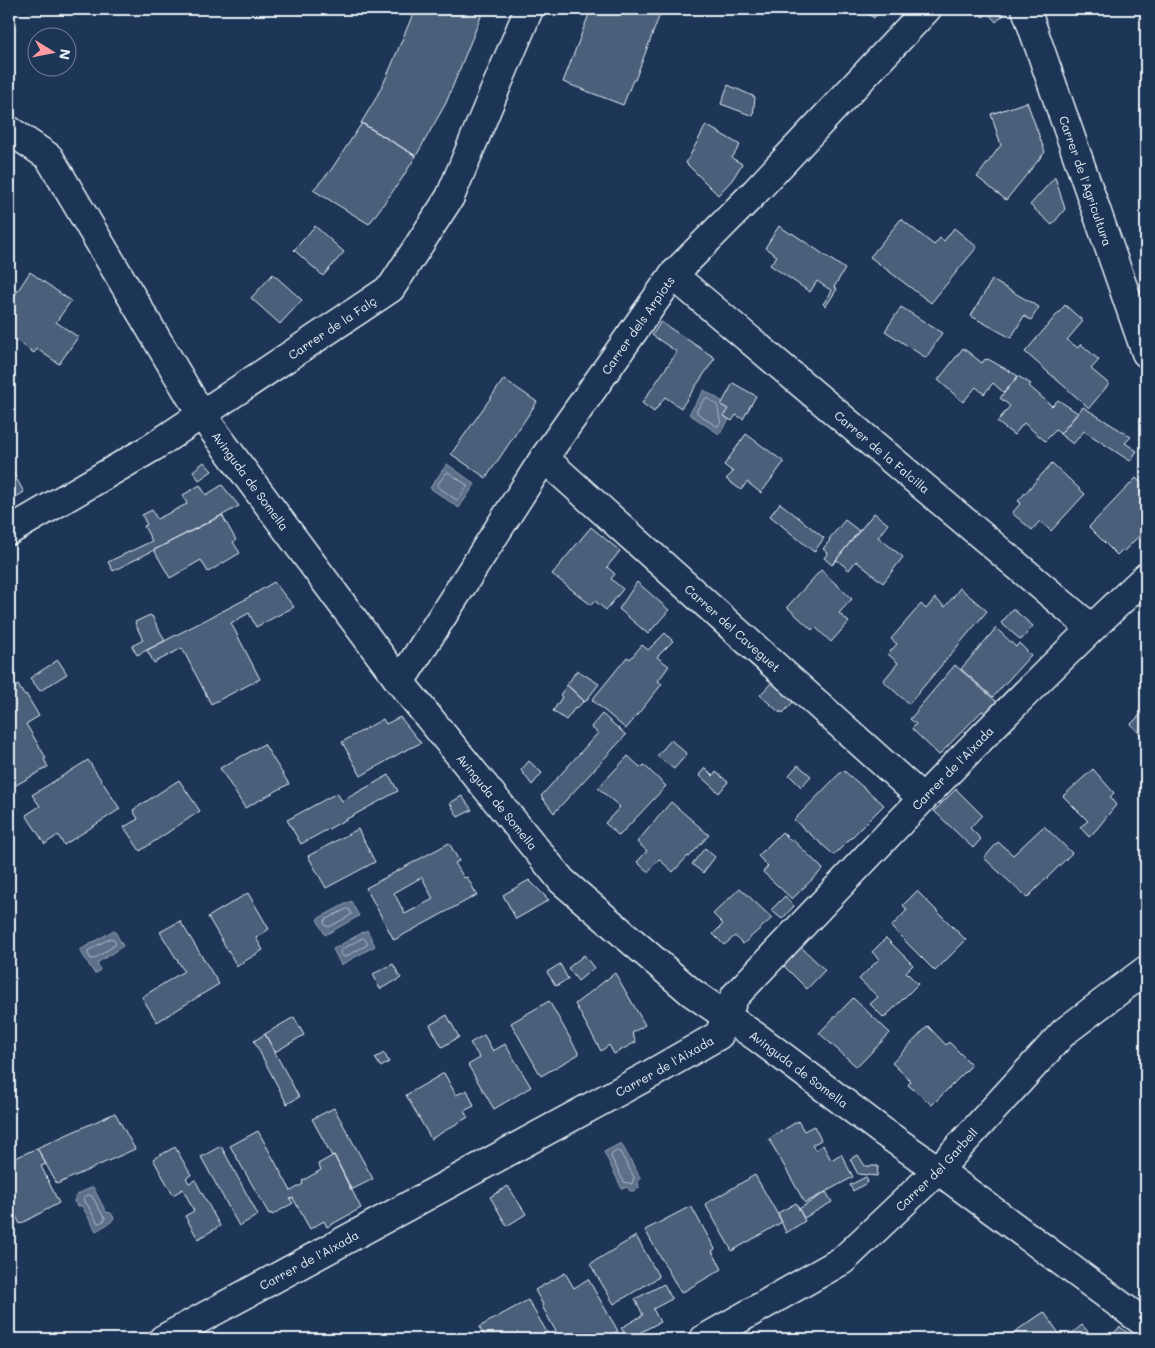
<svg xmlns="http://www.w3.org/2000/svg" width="1155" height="1348" viewBox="0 0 1155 1348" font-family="Mali,sans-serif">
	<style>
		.water { fill: #5d7089; stroke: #95a4b5 }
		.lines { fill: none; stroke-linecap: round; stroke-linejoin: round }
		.shore { stroke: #b0bdcc; stroke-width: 1 }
		.building { fill: #495e7a; stroke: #e8f1f8; fill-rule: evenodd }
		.minor-casing { stroke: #e8f1f8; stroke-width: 31 }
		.minor { stroke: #1d3557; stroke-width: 28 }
		.labels { text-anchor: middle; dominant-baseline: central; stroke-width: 5; stroke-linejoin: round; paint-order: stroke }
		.street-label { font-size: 12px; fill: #e8f1f8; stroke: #1d3557 }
	</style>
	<rect width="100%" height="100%" fill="#1d3557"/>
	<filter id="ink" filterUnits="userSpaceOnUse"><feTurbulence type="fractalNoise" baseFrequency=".02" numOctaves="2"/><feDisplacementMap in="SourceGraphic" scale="10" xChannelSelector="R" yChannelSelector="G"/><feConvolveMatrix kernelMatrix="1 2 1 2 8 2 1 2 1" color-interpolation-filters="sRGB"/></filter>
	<g filter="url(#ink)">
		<path class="water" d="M704,390L723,402L721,405L728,409L724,416L729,420L719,434L689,414Z
			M447,464L475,484L459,508L430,488Z
			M351,901L359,916L325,935L317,919Z
			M114,930L123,946L97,963L100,970L97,973H94L80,950Z
			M367,930L375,946L341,965L333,949Z
			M621,1143L641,1179L638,1181L639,1188L635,1191H630L627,1187L622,1189L604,1152Z
			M93,1187L106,1212L111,1213L114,1218L111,1222L96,1231L82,1206H78L74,1202C74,1193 85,1191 93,1187Z"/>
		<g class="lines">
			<path class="shore" d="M706,398C723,405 716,410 721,422L718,426H716L697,413V410Z
				M448,472L467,485V487L458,500L455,499L438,487V484Z
				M347,909L350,910L351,913V915L329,927L326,926L324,923L325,920Z
				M111,938C114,938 116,943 115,945L94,959H91L88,954V951Z
				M363,938L365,939L367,942V945L345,957L342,956L340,952L341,950Z
				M617,1151L620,1152L634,1177L632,1184L624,1182L611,1157L612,1154Z
				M89,1195L92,1196L102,1214L105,1217V1220L100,1223L97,1222L87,1204L83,1200L84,1197Z"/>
		</g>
		<path class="building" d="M415,9H484L446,103L416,156L361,123L375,100L387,76Z
			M591,9H662L635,80H633L623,105L563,82Z
			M861,9H880L874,18Z
			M976,9H1004L1007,12L996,22L988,13L983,17Z
			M728,85L755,97L753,116L721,104Z
			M1027,102L1045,152L1006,200L977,177L1001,145L991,114Z
			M362,123L416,156L401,180L369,224L313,190L331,170Z
			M706,125L740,145L732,158L742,164L732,180L718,195L686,163Z
			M1055,177L1065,209L1052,225L1030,205Z
			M901,219L934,245L940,238L944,241L954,228L977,247L931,303L870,257Z
			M315,226L344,252L323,276L294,250Z
			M779,226L791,234L792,233L845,269L834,287L837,289L826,306L823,304L832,291L817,281L810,292L770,265L777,256L765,248Z
			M30,272L71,301L56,322L78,337L59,364L37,349L34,353L9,335V291L15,295Z
			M273,274L302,300L280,324L251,298Z
			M992,280L1039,307L1031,320L1024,316L1011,338L971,316Z
			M1065,305L1083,321L1067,340L1078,348L1081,344L1099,360L1091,369L1109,384L1089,408L1025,352Z
			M901,307L942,333L926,358L885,331Z
			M661,322L715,358L681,408L665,397L654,412L642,403L677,352L652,335Z
			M963,348L982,363L985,359L986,360L988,359L1018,376L1004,393L993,383L984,394L976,387L963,402L938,380Z
			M1018,376L1031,384L1029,386L1052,406L1058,400L1078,413L1060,434L1056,430L1045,441L1024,423L1014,435L997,422L1010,406L1000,398Z
			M504,379L537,402L486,478L451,454Z
			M733,383L756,396L743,419L736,415L732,421L724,416L728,409L721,405Z
			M1083,407L1131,437L1125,443L1137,451L1130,461L1084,431L1073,444L1060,434Z
			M746,434L784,462L761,493L747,482L741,490L726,479L733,472L724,465Z
			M204,462L212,471L199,480L193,471Z
			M1052,463L1085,494L1051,531L1040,521L1032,530L1012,513L1021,503L1018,501Z
			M9,466L24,492L13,499L9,493Z
			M1136,478L1146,488V525L1142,530L1144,531L1124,551L1122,550L1117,555L1089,527Z
			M200,485L206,495L222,485L239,506L219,517L113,571L108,562L152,541L144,526L147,525L142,515L152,510L157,519L187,504L183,495Z
			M780,503L824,538L814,552L770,516Z
			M874,513L888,524L878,537L903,557L883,583L856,561L849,570L837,560L832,565Z
			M222,515L236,540L233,542L240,553L208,572L201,560L170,578L154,550Z
			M845,520L859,531L832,565L824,558L828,553L823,549L830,540L829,539Z
			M591,527L620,551L607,567L615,574L611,579L623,589L606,610L595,601L591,605L552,574Z
			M821,570L852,599L839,613L849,622L831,642L815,627L812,630L787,607Z
			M274,582L294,607L256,627L249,613L231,623L260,679L211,704L182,648L154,663L147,650L244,600Z
			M637,582L669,610L648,634L619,609Z
			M960,588L987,611L909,704L883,681L898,663L888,654L897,644L891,639L921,604L926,609L935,598L945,607Z
			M1013,609L1033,626L1021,640L1001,623Z
			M150,615L151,616H152L165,641L137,655L132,646L143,640L136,625L135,622Z
			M996,628L1016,647L1019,643L1031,655L993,697L961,669Z
			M665,633L673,641L657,657L669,666L658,681L662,684L626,729L592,700L627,657L630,659L642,645L648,650Z
			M58,660L67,674L40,691L30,678Z
			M955,665L997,702L986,713L982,711L939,755L912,729L916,724L910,719L917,711H916Z
			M577,670L599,684L585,702L584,701L567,685Z
			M773,681L795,700L783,713L781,711L780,713L760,695Z
			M18,685L24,695L26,694L39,716L26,724L46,758L44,759L48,767L9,789V692Z
			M567,685L584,701L576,709L575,708L566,720L553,711L562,697L560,695Z
			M1146,709V741L1131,724Z
			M602,714L626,735L554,813L541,796L598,733L591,727Z
			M400,717L421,743L402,752L361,776L342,742L383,719L386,724Z
			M671,740L687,754L674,769L657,756Z
			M264,744L289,784L245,808L220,768Z
			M628,756L641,768L644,765L666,786L619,836L605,823L620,807L598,788Z
			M88,760L120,809L64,845L58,835L45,844L26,815L40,806L32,795Z
			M529,761L542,773L532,785L521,770Z
			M798,765L811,776L801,787L789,775Z
			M705,768L713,776L716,772L728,782L719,793L699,775Z
			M1093,769L1114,793L1110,797L1116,805L1096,830L1089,837L1080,827L1088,821L1063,796Z
			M843,770L884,805L834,855L794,820Z
			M389,775L398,791L301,844L287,820L337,793L342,801Z
			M179,780L200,811L140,851L124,827L138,819L133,810Z
			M956,789L982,815L970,828L981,839L973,848L934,811Z
			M462,796L472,810L458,817L450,803Z
			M671,802L709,835L689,857L688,856L673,872L659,859L648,872L637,862L647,851L637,842Z
			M1044,826L1072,853L1027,898L984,858L998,842L1013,855Z
			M358,829L375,862L326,888L308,856Z
			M782,832L791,841L793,840L823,869L792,899L763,872L768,866L758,856Z
			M449,843L459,861L455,863L464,878L467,877L477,895L394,940L366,888ZM422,877L433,899L405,914L394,893Z
			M705,848L715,857L703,873L692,864Z
			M529,880L549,900L516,919L503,895Z
			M740,888L772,918L743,944L735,936L724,945L713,934L723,924L713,914Z
			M917,891L966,940L935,971L891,927L907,910L903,905Z
			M248,893L269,929L256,938L263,950L237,966L208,917Z
			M785,896L794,906L782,919L771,910Z
			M180,921L219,984L157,1022L142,997L184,971L160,932Z
			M886,938L913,965L906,972L918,984L884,1018L870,1004L878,997L859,979L879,959L872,952Z
			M800,946L825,970L807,989L782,964Z
			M584,955L594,968L578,981L568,968Z
			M393,964L401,978L380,989L373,974Z
			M560,964L568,979L556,986L547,972Z
			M615,973L645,1025L632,1033L636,1042L614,1054L609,1045L601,1051L575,1004Z
			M853,998L890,1033L857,1067L819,1033Z
			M549,1001L579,1054L541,1076L511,1023Z
			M447,1015L459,1037L442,1047L430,1025Z
			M294,1017L304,1035L275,1052L265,1034Z
			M928,1026L946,1045L949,1042L972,1065L932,1105L908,1085L911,1081L892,1063Z
			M265,1034L299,1097L287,1104L254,1041Z
			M484,1035L493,1051L505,1044L531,1087L494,1109L468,1065L480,1058L470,1043Z
			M384,1053L389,1062L381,1067L375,1058Z
			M444,1073L456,1095L467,1090L474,1106L464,1111L468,1117L431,1139L406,1095Z
			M334,1108L373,1179L351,1190L334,1155L332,1156L312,1119Z
			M115,1113L135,1149L57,1184L37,1148Z
			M798,1121L804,1131L814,1126L821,1140L812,1145L815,1150L823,1145L831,1160L841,1154L853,1177L805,1203L769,1139Z
			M258,1131L291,1191L303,1184L302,1181L321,1170L318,1164L334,1155L361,1208L327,1227L324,1221L310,1229L293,1198L290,1199L293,1203L272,1215L271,1213L269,1214L230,1146Z
			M221,1146L258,1215L239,1226L201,1157Z
			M175,1147L191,1175L186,1178L189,1183L195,1180L220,1226L198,1239L185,1216L194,1211L183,1189L173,1195L153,1159Z
			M37,1148L46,1164L41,1166L59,1203L20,1224L9,1202V1161Z
			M858,1155L865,1166H878L877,1176L858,1174L850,1159Z
			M755,1175L782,1222L732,1251L705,1204Z
			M866,1177L868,1182L853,1191L850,1185Z
			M508,1186L526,1214L507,1226L490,1197Z
			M826,1192L832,1202L804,1218L799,1209Z
			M796,1203L805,1221L786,1233L778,1213Z
			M691,1206L715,1249L712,1251L722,1269L681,1293L645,1230Z
			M636,1236L659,1277L614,1304L590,1264Z
			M565,1273L574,1288L588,1279L618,1331L603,1339H560L542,1306L543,1305L535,1290Z
			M664,1284L672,1299L653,1309L660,1322L628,1339L621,1328L643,1315L635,1299Z
			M528,1300L551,1339H486L479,1327Z
			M1044,1312L1063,1339H1004Z
			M1082,1325L1092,1336L1089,1339H1065Z
			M1120,1327L1132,1336L1130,1339H1107Z"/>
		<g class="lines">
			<g class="minor-casing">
				<g id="minor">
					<path id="s1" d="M1026,9L1146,353"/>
					<path id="s2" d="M9,130L49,157L201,414L400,682L562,881L691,992L758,1038L882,1131L938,1170L1146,1324"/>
					<path id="s3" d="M673,275L1091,628"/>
					<path id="s4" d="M544,458L922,798"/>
					<path id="s5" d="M9,531L153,447L391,288L450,197L529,9"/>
					<path id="s6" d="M400,682L544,458L673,275L755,192L927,9"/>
					<path id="s7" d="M163,1339L651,1074L719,1035L726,1016L735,996C870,854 1003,710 1146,577"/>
					<path id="s8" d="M704,1339L843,1260L938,1170L1064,1032L1146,970"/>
				</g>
			</g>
			<use href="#minor" class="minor"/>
		</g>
	</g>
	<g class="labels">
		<g class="street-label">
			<text stroke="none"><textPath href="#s1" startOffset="182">Carrer de l'Agricultura</textPath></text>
			<text stroke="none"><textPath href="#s6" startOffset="429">Carrer dels Arpiots</textPath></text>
			<text stroke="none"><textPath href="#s5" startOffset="382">Carrer de la Falç</textPath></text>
			<text stroke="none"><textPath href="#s3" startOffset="274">Carrer de la Falcilla</textPath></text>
			<text stroke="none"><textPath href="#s2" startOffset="430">Avinguda de Somella</textPath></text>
			<text stroke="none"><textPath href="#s4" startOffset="254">Carrer del Caveguet</textPath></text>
			<text stroke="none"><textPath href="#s7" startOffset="991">Carrer de l'Aixada</textPath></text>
			<text stroke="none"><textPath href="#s2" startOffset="835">Avinguda de Somella</textPath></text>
			<text stroke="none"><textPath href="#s7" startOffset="571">Carrer de l'Aixada</textPath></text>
			<text stroke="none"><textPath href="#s2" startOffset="1240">Avinguda de Somella</textPath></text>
			<text stroke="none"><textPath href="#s8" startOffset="290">Carrer del Garbell</textPath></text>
			<text stroke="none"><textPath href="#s7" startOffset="166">Carrer de l'Aixada</textPath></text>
		</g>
	</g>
	<rect width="1155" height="1348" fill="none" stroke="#1d3557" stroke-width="30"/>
	<rect x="15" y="15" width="1125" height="1318" fill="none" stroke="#e8f1f8" stroke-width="2" filter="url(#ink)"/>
	<g transform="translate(52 52) rotate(100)"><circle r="24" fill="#1d3557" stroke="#6e8097"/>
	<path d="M0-4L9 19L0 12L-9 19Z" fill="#ff9aa2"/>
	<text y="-8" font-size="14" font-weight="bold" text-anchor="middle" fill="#e8f1f8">N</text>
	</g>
</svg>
